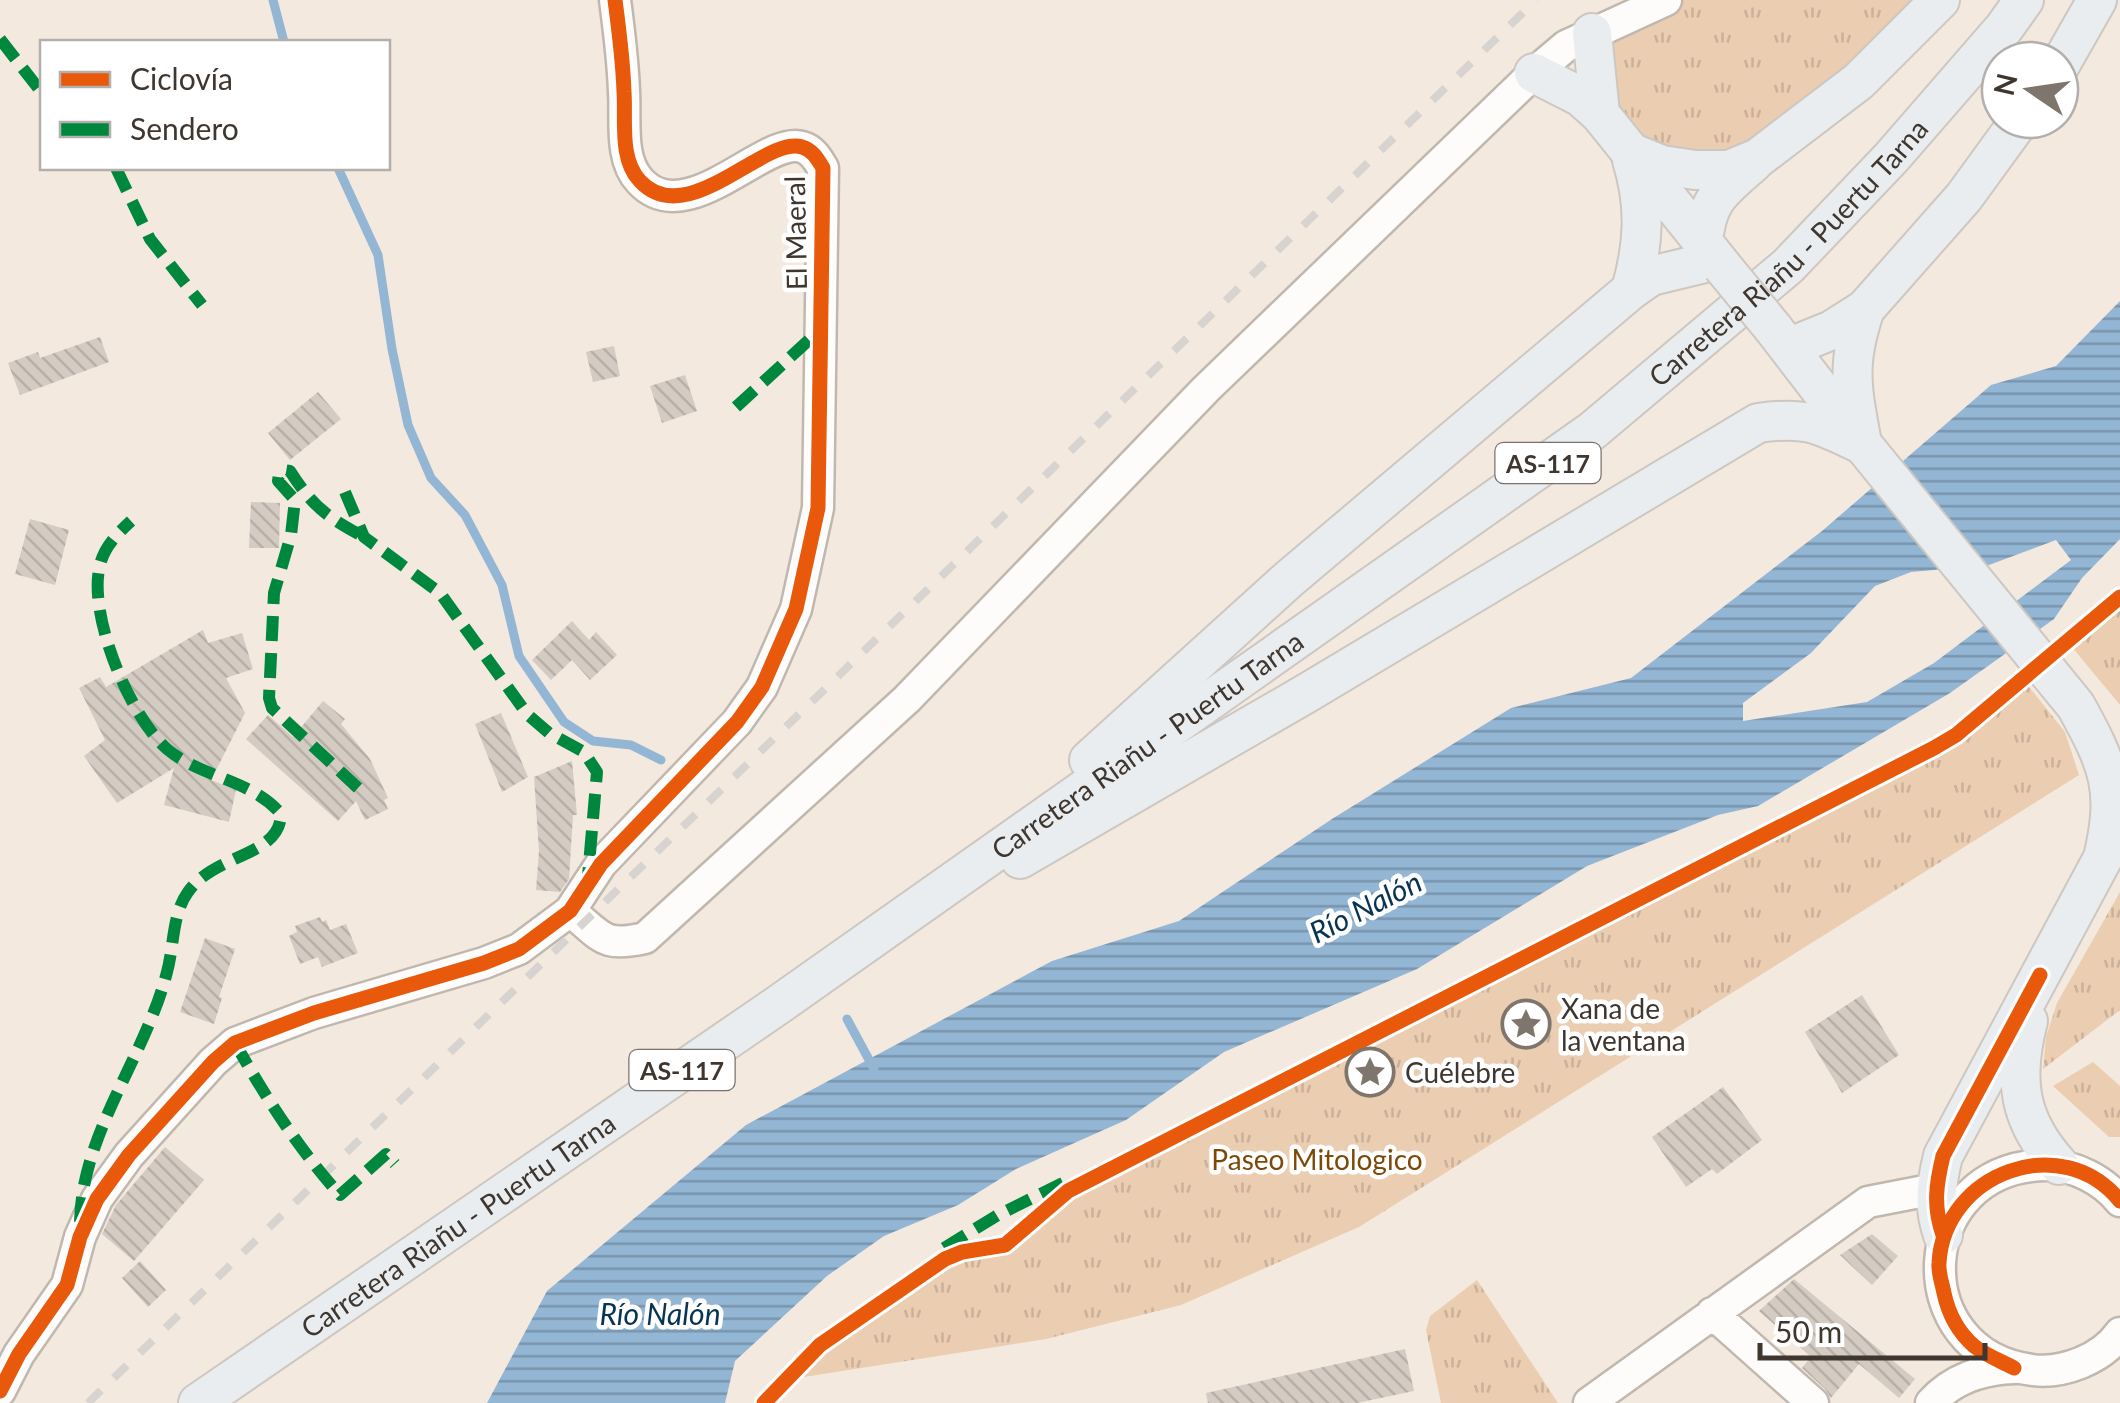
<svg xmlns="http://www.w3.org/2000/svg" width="2120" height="1403" viewBox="0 0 2120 1403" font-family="Lato,sans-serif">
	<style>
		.grass { fill: url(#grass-tufts) }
		.water { fill: url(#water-rules); fill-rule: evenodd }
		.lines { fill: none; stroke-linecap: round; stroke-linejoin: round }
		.stream { stroke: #93b6d5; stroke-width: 9 }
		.building { fill: url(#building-back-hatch) }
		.minor-casing { stroke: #c0b8af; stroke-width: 35 }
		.major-casing { stroke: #cdc7c2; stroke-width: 42 }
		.minor { stroke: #fdfcfa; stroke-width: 30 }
		.major { stroke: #eaedf0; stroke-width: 38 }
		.rail { stroke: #d6d3d0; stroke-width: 8; stroke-dasharray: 18 18; stroke-linecap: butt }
		.major-bridge-casing { stroke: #cdc7c2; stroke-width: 42; stroke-linecap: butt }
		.major-bridge { stroke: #eaedf0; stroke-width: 38 }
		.quiet { stroke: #00873e; stroke-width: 12; stroke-dasharray: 25 12; stroke-linecap: butt }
		.cycleway-casing { stroke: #fff; stroke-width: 21 }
		.cycleway { stroke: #e8590c; stroke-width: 15 }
		.labels { text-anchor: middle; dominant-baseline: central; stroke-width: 9; stroke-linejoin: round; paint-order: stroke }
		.shield { fill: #fff; stroke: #78726d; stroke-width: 2.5 }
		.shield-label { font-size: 25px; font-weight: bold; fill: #3e362f }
		.street-label { font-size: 28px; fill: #3e362f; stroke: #fff }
		.poi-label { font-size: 28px; fill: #3e362f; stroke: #fff; text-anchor: start }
		.park-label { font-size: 28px; fill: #7c4909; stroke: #fff }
		.water-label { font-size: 30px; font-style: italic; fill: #083454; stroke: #fff }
	</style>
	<defs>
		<pattern id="grass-tufts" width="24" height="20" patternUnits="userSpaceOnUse" patternTransform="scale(2.5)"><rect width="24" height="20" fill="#ebcdb1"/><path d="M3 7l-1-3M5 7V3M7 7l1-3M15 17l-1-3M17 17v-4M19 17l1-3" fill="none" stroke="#cbb199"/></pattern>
		<pattern id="water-rules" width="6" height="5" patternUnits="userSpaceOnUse" patternTransform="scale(2.5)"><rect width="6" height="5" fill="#93b6d5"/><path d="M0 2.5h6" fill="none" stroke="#7995ad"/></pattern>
		<pattern id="building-back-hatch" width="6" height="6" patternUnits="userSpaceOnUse" patternTransform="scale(2.5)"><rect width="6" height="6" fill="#d4cbc3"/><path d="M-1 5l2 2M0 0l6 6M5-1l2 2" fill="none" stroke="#b7afa8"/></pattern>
	</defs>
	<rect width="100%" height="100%" fill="#f4e9de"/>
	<path class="grass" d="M1666,0H1940L1758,158L1630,152L1593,62L1632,14Z
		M2120,605V705L2071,646Z
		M2026,683L2065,732L2079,775L1359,1227L1181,1305L1046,1339L791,1379L824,1348L937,1267L950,1260L1013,1245L1068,1197L1930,755L1961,736Z
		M2120,892V1010L2043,1069L2046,1037L2057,1003Z
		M2093,1062L2120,1086V1137H2109L2053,1086Z
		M1477,1280L1558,1403H1441L1426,1330L1430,1316Z"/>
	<path class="water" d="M2120,301V539L2082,578L2054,619L1950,693L1758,806L1718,815L1587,866L1417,969L1224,1052L1126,1120L1016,1169L958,1205L884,1236L827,1276L735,1361L725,1403H487L547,1291L746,1125L1052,961L1179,921L1332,819L1511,708L1631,678L1822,531L1991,385L2056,366ZM2056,540L2071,560L1934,663L1867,702L1743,721V703L1811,653L1875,586L1911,572L1989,565Z"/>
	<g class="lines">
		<path class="stream" d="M273,0L284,42
			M338,168L378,255L392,349L408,425L431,478L465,515L502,585L519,656L564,722L593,741L631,745L661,760
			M847,1019L874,1069"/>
	</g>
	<path class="building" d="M100,337L109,362L20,395L8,363L38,352L40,358Z
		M614,346L620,376L593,382L586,352Z
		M685,375L697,411L662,423L650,386Z
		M318,392L341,419L290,460L268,433Z
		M251,502L280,503L279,548H249Z
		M30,519L69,530L55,585L15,574Z
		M572,621L589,640L596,632L617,655L590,680L572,660L551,680L532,660Z
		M203,630L208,643L242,633L253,669L226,678L245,713L211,780L236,790L229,822L164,805L174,768L117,803L84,756L105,740L79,688L100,677L106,687Z
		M323,701L345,719L341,724L370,759L388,798L384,800L388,809L365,820L356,801L338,821L246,739L268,715L293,737Z
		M501,713L528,777L502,792L475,724Z
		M572,761L577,815H573L569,879L560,892L536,890L539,851L534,777Z
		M320,917L322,922L326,920L330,930L346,924L358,953L322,967L318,957L300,964L289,936L297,932L295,926Z
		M205,938L235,949L219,997L222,998L214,1024L180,1012Z
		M1862,995L1899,1055L1842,1093L1805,1032Z
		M1723,1087L1762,1140L1717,1174L1712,1169L1686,1187L1652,1137Z
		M165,1147L204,1180L134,1261L102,1234L116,1205Z
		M1872,1234L1898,1256L1872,1285L1840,1255Z
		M140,1261L166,1290L148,1307L122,1278Z
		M1794,1279L1915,1379L1899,1398L1859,1364L1831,1398L1825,1389L1802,1368L1811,1357L1759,1311Z
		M1405,1349L1414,1391L1357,1403H1208L1206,1393Z"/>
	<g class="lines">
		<g class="minor-casing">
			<path id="minor" d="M570,911C602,936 602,948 645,938L907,699L1206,389L1534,73L1566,46L1666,0
				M2120,1201C2103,1180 2074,1165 2047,1165C1912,1166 1902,1353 2032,1370C2063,1374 2102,1359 2120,1333
				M1712,1313L1813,1403
				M0,1391L19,1354L67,1285L80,1237L97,1199L129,1155L213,1062L235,1043L314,1013L484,963L519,949L570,911L601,864L737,722L762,687L796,609L818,508L823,168C818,160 813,150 802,147C765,135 687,232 640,181C619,159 626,120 624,92C623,61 619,30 615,0
				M1589,1403L1868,1202L1935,1189
				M1931,1403C1952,1379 1983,1369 2014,1368"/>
		</g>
		<g class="major-casing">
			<g id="major">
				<path d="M1592,33L1600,114"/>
				<path d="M2060,65L2097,0"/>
				<path d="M1534,73L1581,97L1600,114L1722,266"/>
				<path d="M1630,152L1662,165L1695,170H1729L1758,158L1859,81L1940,0"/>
				<path d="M1703,244C1706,200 1721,191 1753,163"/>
				<path d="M1631,290C1644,244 1646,206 1632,160"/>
				<path d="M1773,328L1863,445L2076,706C2109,766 2119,790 2103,858L1943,1156C1936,1185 1933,1206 1943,1235"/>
				<path d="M1790,347L1832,330L1865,309L1964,197L2020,120"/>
				<path d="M1861,438C1851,384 1847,362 1865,309"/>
				<path d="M1089,760L1289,579L1631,290L1651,276L1717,260"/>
				<path d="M1020,859L1307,693L1758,423C1807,416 1819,424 1863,445"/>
				<path d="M2028,1021C2013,1079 2018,1120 2059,1165"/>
				<path id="s1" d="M198,1403L778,1005L1592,431L1788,266L1891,158L2004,28L2024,0"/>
			</g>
		</g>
		<use href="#minor" class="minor"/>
		<use href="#major" class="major"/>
		<path class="rail" d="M88,1403L1536,0"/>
		<g class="major-bridge-casing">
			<path id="major-bridge" d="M1722,266L1773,328"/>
		</g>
		<use href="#major-bridge" class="major-bridge"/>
		<path class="quiet" d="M0,39L42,93
			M116,168L150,239L202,305
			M736,407L822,328
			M345,492L364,537L440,593L527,714L549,733L584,752L597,772L588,876
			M358,788L272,708L269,698L274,593L291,535L295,500L278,481L279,474L284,470L290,471C313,507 327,517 364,537
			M235,1043C266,1098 298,1148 340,1195L386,1154L395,1164
			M80,1222C82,1132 145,1058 167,972C174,947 172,914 188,892C215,853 280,857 281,814C251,779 201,778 167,749C130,717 87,614 100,565C104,547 118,533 131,521
			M944,1248L998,1215L1063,1183"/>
		<g class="cycleway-casing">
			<path id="cycleway" d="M1943,1235C1933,1206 1936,1185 1943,1156L2040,975
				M2014,1368C2001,1361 1985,1355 1974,1346C1958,1332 1948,1312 1944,1293C1942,1283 1938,1272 1939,1263C1944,1173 2062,1129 2120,1201
				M0,1391L19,1354L67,1285L80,1237L97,1199L129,1155L213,1062L235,1043L314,1013L484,963L519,949L570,911L601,864L737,722L762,687L796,609L818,508L823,168C818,160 813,150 802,147C765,135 687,232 640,181C619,159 626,120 624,92C623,61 619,30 615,0
				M764,1403L820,1345L945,1259L962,1252L1005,1245L1068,1191L1934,748L1956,735L2120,597"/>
		</g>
		<use href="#cycleway" class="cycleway"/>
	</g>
	<defs>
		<g id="sight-ring" transform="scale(2.5)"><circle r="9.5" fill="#fff" stroke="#7e756c" stroke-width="1.5"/><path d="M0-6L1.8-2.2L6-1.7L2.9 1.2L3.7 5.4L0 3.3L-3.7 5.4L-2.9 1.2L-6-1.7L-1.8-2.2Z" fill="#7e756c"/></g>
	</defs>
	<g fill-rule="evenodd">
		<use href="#sight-ring" x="1526" y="1024"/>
		<use href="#sight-ring" x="1370" y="1072"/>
	</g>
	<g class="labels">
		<g class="shield">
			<rect x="1495.5" y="443" width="105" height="40" rx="8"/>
			<rect x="629.5" y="1050" width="105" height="40" rx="8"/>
		</g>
		<g class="shield-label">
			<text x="1548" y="463">AS-117</text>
			<text x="682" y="1070">AS-117</text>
		</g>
		<g class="street-label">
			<text transform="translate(795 233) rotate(-91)">El Maeral</text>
			<text stroke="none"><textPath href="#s1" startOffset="1965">Carretera Riañu - Puertu Tarna</textPath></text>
			<text stroke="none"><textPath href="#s1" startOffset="1155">Carretera Riañu - Puertu Tarna</textPath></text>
			<text stroke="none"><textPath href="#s1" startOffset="315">Carretera Riañu - Puertu Tarna</textPath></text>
		</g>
		<g class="poi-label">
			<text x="1561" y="1008">Xana de<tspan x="1561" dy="32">la ventana</tspan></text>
			<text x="1405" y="1072">Cuélebre</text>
		</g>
		<g class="park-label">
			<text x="1317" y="1159">Paseo Mitologico</text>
		</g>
		<g class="water-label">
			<text transform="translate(1365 906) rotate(-27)">Río Nalón</text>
			<text x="660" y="1313">Río Nalón</text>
		</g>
	</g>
	<rect x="40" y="40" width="350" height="130" fill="#ffffff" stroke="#b2afac" stroke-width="2.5"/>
	<rect x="60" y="72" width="50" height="15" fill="#e8590c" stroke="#b2afac" stroke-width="2.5"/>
	<text x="130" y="90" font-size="30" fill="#3e362f">Ciclovía</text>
	<rect x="60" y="122" width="50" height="15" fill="#00873e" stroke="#b2afac" stroke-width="2.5"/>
	<text x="130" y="140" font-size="30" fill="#3e362f">Sendero</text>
	<g transform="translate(2030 90) rotate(283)"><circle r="48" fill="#ffffff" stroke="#b2afac" stroke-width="2.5"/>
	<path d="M0-8L18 38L0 25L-18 38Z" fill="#7e756c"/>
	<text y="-15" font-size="28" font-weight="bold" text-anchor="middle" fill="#3e362f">N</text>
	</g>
	<path d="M1760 1343v15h225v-15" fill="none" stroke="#3e362f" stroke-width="5"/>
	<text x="1775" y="1343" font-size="30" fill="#3e362f" stroke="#ffffff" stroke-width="8" paint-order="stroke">50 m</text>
</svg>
